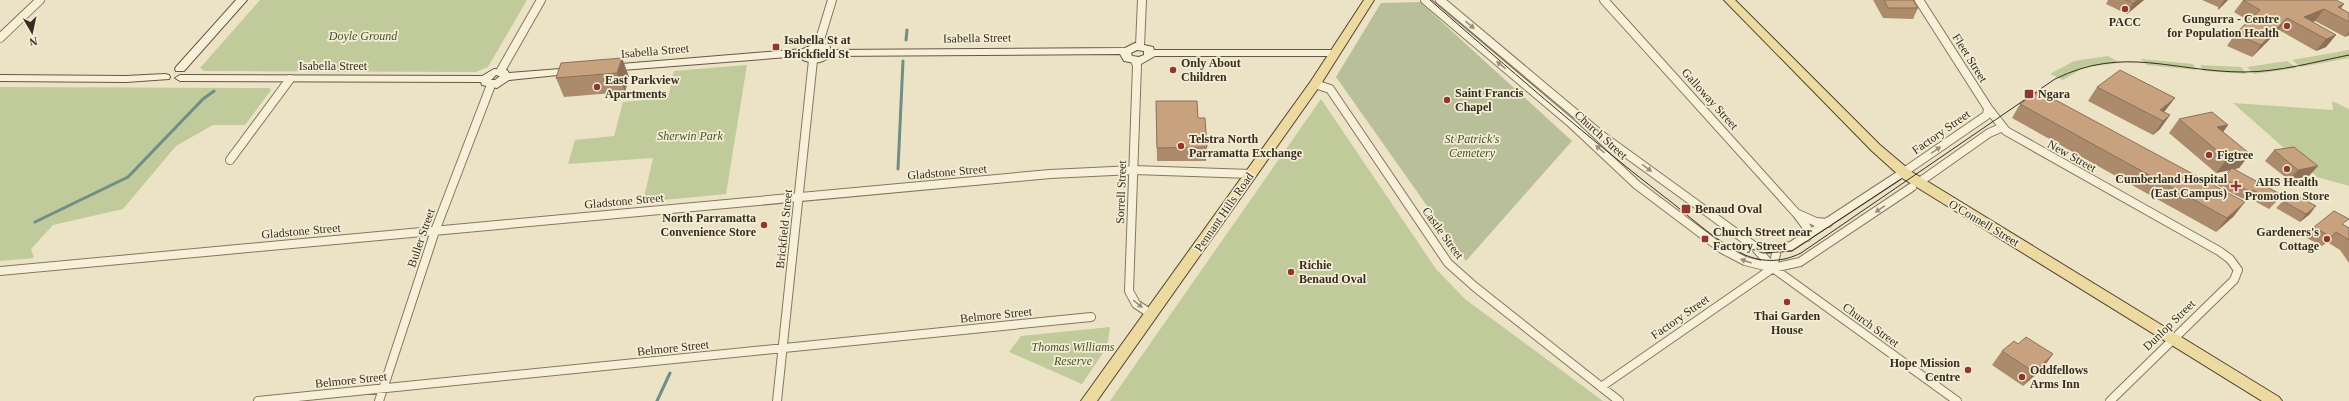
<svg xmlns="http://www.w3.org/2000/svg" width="2349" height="401" viewBox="0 0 2349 401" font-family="'Times New Roman',serif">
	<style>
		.green { fill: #c1ca9a }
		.cemetery { fill: #b8bf99 }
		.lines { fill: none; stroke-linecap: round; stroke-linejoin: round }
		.stream { stroke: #6e8e88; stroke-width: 3 }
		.street-casing { stroke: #86765d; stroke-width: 10 }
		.secondary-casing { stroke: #685740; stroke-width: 2 }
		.primary-casing { stroke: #544430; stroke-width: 2 }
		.street { stroke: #f7f0d9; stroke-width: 8 }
		.secondary { fill: #f7f0d9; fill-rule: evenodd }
		.primary { fill: #eddaa0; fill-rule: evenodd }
		.tram { stroke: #372d20; stroke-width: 1 }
		.wall { fill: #ac8b6c }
		.shaded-wall { fill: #8c7158 }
		.building { fill: #c8a27e; stroke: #8c7158 }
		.oneway { fill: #978e7c }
		.poi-dot { fill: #923630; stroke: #f4edd5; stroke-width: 1.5 }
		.labels { text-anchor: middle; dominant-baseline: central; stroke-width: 3.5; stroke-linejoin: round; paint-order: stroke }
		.poi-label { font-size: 12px; font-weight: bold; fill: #372d20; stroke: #f4edd5; text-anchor: start }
		.park-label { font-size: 12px; font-style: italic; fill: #455327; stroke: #f4edd5 }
		.street-label { font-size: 12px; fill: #372d20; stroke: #f4edd5 }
	</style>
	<rect width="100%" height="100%" fill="#ece3c6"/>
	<path class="green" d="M260,0H527L488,67L476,72L204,71L200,68Z
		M2349,50V58L2301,67L2292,60Z
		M2108,56L2120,63L2085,67L2063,80L2050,74L2074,61Z
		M2141,59L2193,64L2197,70L2147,65Z
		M2287,61L2297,68L2254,74L2247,67Z
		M747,65L726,194L643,202L653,158L568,164L575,140L614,136L623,102L668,98L674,71Z
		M2200,65L2241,67L2247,74L2204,71Z
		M0,87L269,88L271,90L245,125H213L176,146L123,209L53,225L31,249L34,258L0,261Z
		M1321,99L1436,269L1465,299L1603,401H1110Z
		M2332,101L2349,109V186L2317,177L2233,103L2333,110Z
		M1110,327L1107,347L1082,384L1009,352L1021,336Z"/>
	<path class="cemetery" d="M1420,2L1572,141L1466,261L1336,77L1381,3Z"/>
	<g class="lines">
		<path class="stream" d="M906,40L907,30
			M898,169L903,61
			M35,222L128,177L203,99L214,91
			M657,401L670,373"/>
		<g class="street-casing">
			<path id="street" d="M1425,0L1572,124L1637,185L1722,249L1745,261L1773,268
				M1440,0L1601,135L1754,246L1773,268L1957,401
				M1604,0L1797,214L1808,229L1807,237
				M1919,0L1988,108L2006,131L2219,251L2230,259L2238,270L2234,280L2110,401
				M0,38L40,0
				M818,46L832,0
				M1140,46L1142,0
				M1135,61L1137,65L1129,291L1136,304L1151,314
				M500,72L541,0
				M1315,84L1330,89L1448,263L1475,287L1619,401
				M230,160L290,79
				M1904,172L1987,115L1988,108
				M1918,183L1989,133L2003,127
				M1798,214L1816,222L1828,223
				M1754,246L1771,249L1791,246L1898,176
				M1773,268L1777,249
				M0,271L1050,174L1134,170L1251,174
				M1601,387L1773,268L1800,262L1912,187
				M258,401L1091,317
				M379,401L435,231L491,85
				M777,401L813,60"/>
		</g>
		<g class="secondary-casing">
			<path id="secondary" d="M236,0H247L184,71H176L175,69L176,67Z
				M817,43L829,45L831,50L1125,48L1135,43L1153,47L1154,50H1335L1340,53L1335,56H1155L1141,64L1124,61L1120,54L830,56C822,64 813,64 803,60L801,56L609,71L604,68L609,65L803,49ZM821,49L822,53L817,56H812V52ZM1137,50L1144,51V55L1139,57L1132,56L1131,53Z
				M573,68L578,71L577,73L509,80L497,88L482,85L481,82L180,81L175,78L180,75L482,76L494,69L507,70L509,73ZM496,75L500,76L495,80H491Z
				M165,74L169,75L170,77L169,79L126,82L0,81V75L126,76Z"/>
		</g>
		<g class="primary-casing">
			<path id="primary" d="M1364,0H1374L1319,87L1097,401H1081L1311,81Z
				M1724,0H1735L1880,145L1912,172L2279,397L2282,401H2262L1902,178L1872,151Z"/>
		</g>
		<use href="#street" class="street"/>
		<use href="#secondary" class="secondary"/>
		<use href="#primary" class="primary"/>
		<path class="tram" d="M1430,0C1506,66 1582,133 1662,195C1689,215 1714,241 1745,255C1764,263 1783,262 1801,253L2055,79C2124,45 2173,72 2244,72C2279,72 2314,62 2349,55
			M1735,243L1763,253L1792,251L1901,179"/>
	</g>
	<path class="wall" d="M1873,0H1913L1918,8L1913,19L1883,18Z
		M2108,0H2144L2127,14L2106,4Z
		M2202,0H2228L2218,10V7Z
		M2243,0L2341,8L2349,13V35L2345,37L2315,21L2312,22L2336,35L2326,47L2316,51L2279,30L2252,57L2227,46L2235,34L2249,21L2234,12Z
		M622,58L629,77L625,92L564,97L556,78Z
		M2097,87L2165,111L2164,112L2170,115L2160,129L2153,135L2088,101Z
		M1156,101L1198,118L1207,147L1206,161H1157Z
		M2020,104L2234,216L2216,232L2012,118Z
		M2179,119L2228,125L2223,132L2250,154L2239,168L2234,169L2276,202L2269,209L2247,197L2245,200L2217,185L2222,178L2231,170L2216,173L2169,133Z
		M2274,150L2309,176L2289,180L2265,161Z
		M2283,201L2310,214L2300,222L2276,208Z
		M2344,225L2349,228V263L2340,250L2327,242L2322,246L2305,237L2314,227Z
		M2002,351L2043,368L2023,386L1992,365Z"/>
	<path class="shaded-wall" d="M2138,0H2144L2127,14L2133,3Z
		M2224,0H2228L2218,10Z
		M2344,4L2336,15L2338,7Z
		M2324,9L2315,21L2302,26L2304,17Z
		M2287,18L2279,30L2252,57L2261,45Z
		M2349,32V35L2345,37Z
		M2336,35L2326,47L2316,51L2326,39Z
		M622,58L629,77L625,92L617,73Z
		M2175,98L2165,111L2157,118L2160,110Z
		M2170,115L2160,129L2153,135L2163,121Z
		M2228,125L2218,139L2217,127Z
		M2250,154L2239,168L2216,173L2227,159Z
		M2318,166L2309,176L2289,180L2298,170Z
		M2245,202L2234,216L2216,232L2227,218Z
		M2316,206L2310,214L2300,222L2306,214Z
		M2336,232L2327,242L2322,246Z
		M2053,354L2043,368L2023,386L2034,372Z"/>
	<path class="building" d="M1884,0H1913L1918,8H1888Z
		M2126,0H2138L2133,3Z
		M2243,0H2336L2344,4L2338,7L2349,13V22L2324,9L2304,17L2336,35L2326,39L2287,18L2261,45L2235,34L2260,10Z
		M622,58L617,73L556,78L561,63Z
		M2120,70L2175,98L2160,110L2170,115L2163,121L2097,87Z
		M2039,91L2245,202L2227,218L2020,104Z
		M1156,101H1197L1198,118H1205L1207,147L1157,148Z
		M2212,112L2228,125L2217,127L2250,154L2227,159L2179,119Z
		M2294,147L2318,166L2298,170L2274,150Z
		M2232,168L2282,195L2275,202L2253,190L2251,192L2222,178Z
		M2293,194L2316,206L2306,214L2283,201Z
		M2334,211L2349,219L2342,224L2349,228V240L2336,232L2331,237L2314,227Z
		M2026,337L2053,354L2034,372L2002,351L2014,341L2018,344Z"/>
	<defs><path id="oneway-solid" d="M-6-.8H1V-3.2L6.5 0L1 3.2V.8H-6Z"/></defs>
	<g class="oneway">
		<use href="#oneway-solid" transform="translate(1470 25) rotate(40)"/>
		<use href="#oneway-solid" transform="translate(1501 65) rotate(-140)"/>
		<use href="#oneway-solid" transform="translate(1600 149) rotate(-138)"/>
		<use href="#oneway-solid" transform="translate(1936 150) rotate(-35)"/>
		<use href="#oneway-solid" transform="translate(1647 168) rotate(36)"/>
		<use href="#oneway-solid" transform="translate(1880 209) rotate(146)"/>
		<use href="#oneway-solid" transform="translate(1746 261) rotate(-160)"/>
		<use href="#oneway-solid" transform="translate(1138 304) rotate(39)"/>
	</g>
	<g class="poi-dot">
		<circle cx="2125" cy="9" r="4"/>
		<circle cx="2287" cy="26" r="4"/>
		<rect x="772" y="43" width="8" height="8" rx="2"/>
		<circle cx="1173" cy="70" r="4"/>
		<circle cx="597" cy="87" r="4"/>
		<rect x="2024" y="89" width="10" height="10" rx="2"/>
		<circle cx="1447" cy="100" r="4"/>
		<circle cx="1181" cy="146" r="4"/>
		<circle cx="2209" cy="155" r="4"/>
		<circle cx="2287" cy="169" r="4"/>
		<path d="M2234 180h4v4h4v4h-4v4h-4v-4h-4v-4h4z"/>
		<rect x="1681" y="204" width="10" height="10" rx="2"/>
		<circle cx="764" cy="225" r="4"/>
		<rect x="1701" y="235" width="8" height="8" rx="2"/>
		<circle cx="2327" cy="239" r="4"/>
		<circle cx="1291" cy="272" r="4"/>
		<circle cx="1787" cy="302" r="4"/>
		<circle cx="1968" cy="370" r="4"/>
		<circle cx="2022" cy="377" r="4"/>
	</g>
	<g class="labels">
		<g class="poi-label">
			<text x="2279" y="19" text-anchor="end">Gungurra - Centre<tspan x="2279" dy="14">for Population Health</tspan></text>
			<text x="2125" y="22" text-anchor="middle">PACC</text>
			<text x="784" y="40">Isabella St at<tspan x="784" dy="14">Brickfield St</tspan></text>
			<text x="1181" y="63">Only About<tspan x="1181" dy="14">Children</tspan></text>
			<text x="605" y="80">East Parkview<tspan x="605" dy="14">Apartments</tspan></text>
			<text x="1455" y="93">Saint Francis<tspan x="1455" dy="14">Chapel</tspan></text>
			<text x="2038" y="94">Ngara</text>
			<text x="1189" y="139">Telstra North<tspan x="1189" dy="14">Parramatta Exchange</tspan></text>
			<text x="2217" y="155">Figtree</text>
			<text x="2227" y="179" text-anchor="end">Cumberland Hospital<tspan x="2227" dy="14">(East Campus)</tspan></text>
			<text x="2287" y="182" text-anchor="middle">AHS Health<tspan x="2287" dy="14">Promotion Store</tspan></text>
			<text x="1695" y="209">Benaud Oval</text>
			<text x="756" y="218" text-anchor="end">North Parramatta<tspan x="756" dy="14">Convenience Store</tspan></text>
			<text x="1713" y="232">Church Street near<tspan x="1713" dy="14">Factory Street</tspan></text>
			<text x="2319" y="232" text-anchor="end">Gardeners's<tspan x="2319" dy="14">Cottage</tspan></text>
			<text x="1299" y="265">Richie<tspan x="1299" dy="14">Benaud Oval</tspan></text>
			<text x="1787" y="316" text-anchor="middle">Thai Garden<tspan x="1787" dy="14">House</tspan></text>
			<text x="1960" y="363" text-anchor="end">Hope Mission<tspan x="1960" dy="14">Centre</tspan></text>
			<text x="2030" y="370">Oddfellows<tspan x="2030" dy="14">Arms Inn</tspan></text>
		</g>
		<g class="park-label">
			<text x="363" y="36">Doyle Ground</text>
			<text x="690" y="136">Sherwin Park</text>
			<text x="1472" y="139">St Patrick's<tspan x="1472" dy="14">Cemetery</tspan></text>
			<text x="1073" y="347">Thomas Williams<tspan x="1073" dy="14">Reserve</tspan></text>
		</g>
		<g class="street-label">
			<text transform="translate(977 38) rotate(-1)">Isabella Street</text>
			<text transform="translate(655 51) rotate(-5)">Isabella Street</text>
			<text transform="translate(1970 58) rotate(58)">Fleet Street</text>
			<text x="333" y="66">Isabella Street</text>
			<text transform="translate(1710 99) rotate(48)">Galloway Street</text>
			<text transform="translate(1941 132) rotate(-35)">Factory Street</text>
			<text transform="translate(1601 135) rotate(42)">Church Street</text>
			<text transform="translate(2072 156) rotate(29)">New Street</text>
			<text transform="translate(947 172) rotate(-5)">Gladstone Street</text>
			<text transform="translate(1121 192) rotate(-88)">Sorrell Street</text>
			<text transform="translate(624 201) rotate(-5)">Gladstone Street</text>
			<text transform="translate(1224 212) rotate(-55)">Pennant Hills Road</text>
			<text transform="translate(1984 223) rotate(31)">O'Connell Street</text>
			<text transform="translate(784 229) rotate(-84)">Brickfield Street</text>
			<text transform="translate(301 231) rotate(-5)">Gladstone Street</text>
			<text transform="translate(1443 233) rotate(54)">Castle Street</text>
			<text transform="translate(421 238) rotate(-71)">Buller Street</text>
			<text transform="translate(996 315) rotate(-6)">Belmore Street</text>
			<text transform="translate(1680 317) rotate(-35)">Factory Street</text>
			<text transform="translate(1871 325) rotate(36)">Church Street</text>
			<text transform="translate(2169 325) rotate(-44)">Dunlop Street</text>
			<text transform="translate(673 348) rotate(-6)">Belmore Street</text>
			<text transform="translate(351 380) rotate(-6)">Belmore Street</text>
		</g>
	</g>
	<g transform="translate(32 32) rotate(171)" stroke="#f4edd5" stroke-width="3" paint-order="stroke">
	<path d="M0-3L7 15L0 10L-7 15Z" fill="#372d20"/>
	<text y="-6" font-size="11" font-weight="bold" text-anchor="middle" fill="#372d20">N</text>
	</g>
</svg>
